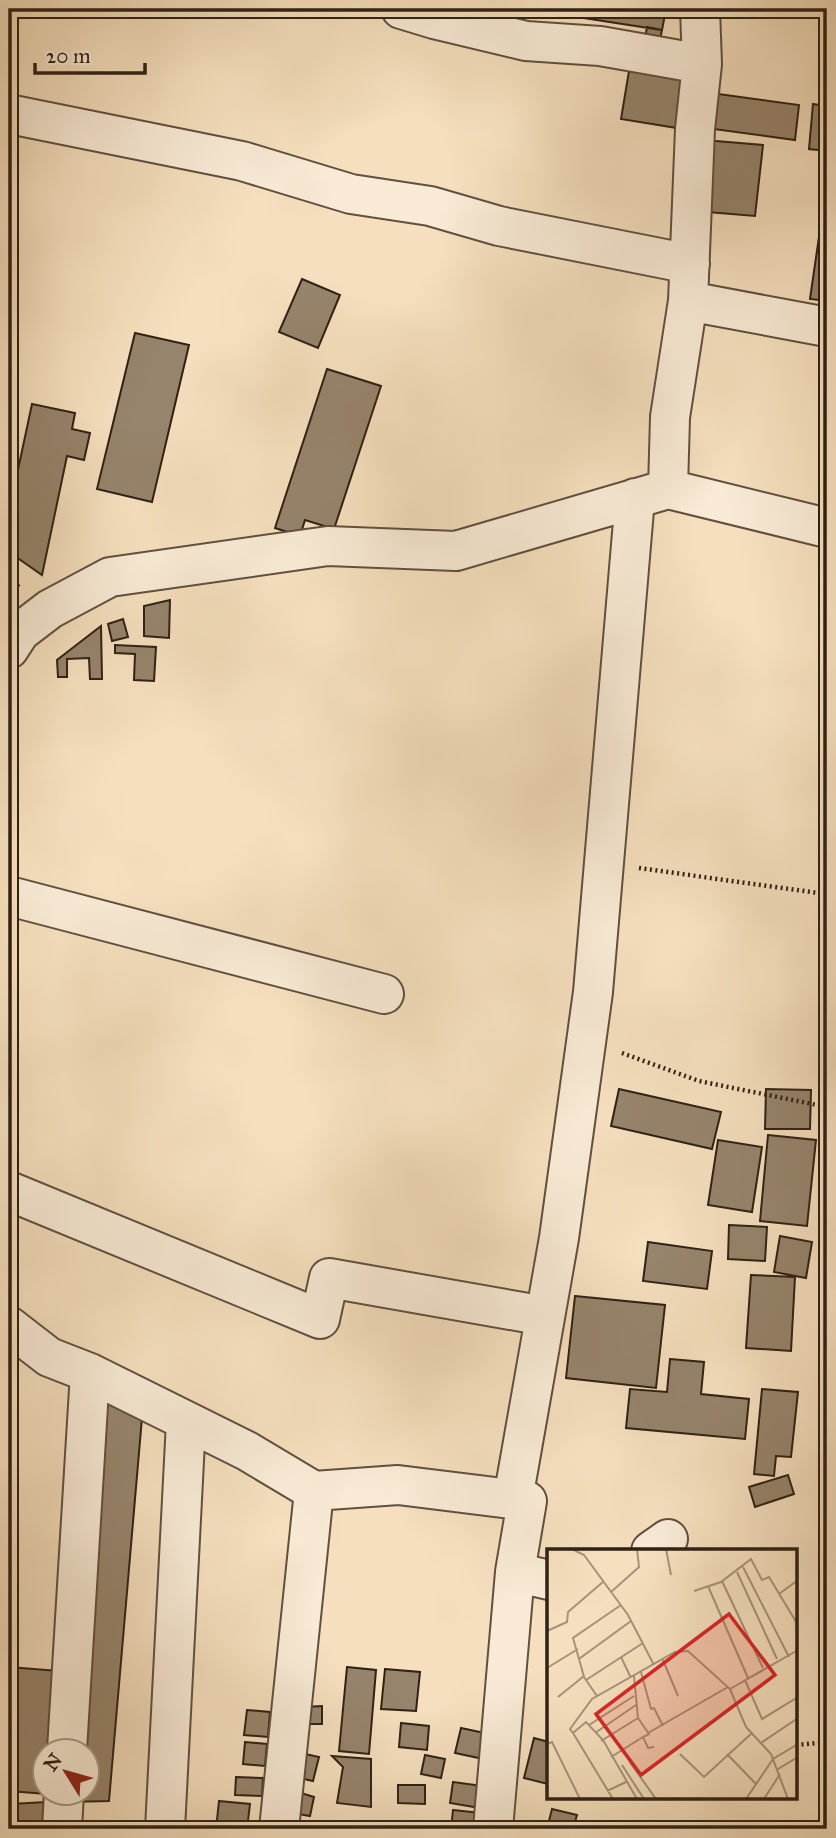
<svg xmlns="http://www.w3.org/2000/svg" width="836" height="1838" viewBox="0 0 836 1838" font-family="'IM FELL Great Primer',serif">
	<style>
		.building { fill: #96846c; stroke: #2f2113; stroke-width: 2 }
		.lines { fill: none; stroke-linecap: round; stroke-linejoin: round }
		.minor-casing { stroke: #60503e; stroke-width: 42 }
		.path { stroke: #2f2113; stroke-width: 4.5; stroke-dasharray: 2 3.5; stroke-linecap: butt }
		.minor { stroke: #f8ead5; stroke-width: 38 }
		.inset-road { fill: none; stroke: #a6937a; stroke-width: 2 }
		.view { fill: #d62828; fill-opacity: 0.15; stroke: #d62828; stroke-width: 3.5 }
		.inset-edge { fill: none; stroke: #2f2113; stroke-width: 3.5 }
	</style>
	<rect width="100%" height="100%" fill="#f5dfbe"/>
	<filter id="stains"><feTurbulence type="fractalNoise" baseFrequency=".00286" numOctaves="4"/><feColorMatrix values="0 0 0 0 .2 0 0 0 0 .09 0 0 0 0 .02 0 0 0 .5 -.17"/></filter>
	<radialGradient id="worn" r=".72"><stop offset=".6" stop-color="#630" stop-opacity="0"/><stop offset="1" stop-color="#630" stop-opacity=".3"/></radialGradient>
	<path class="building" d="M571,9H666L662,30L570,16Z
		M647,27L662,30L657,53L643,50Z
		M629,71L691,79L683,129L621,119Z
		M711,93L799,105L795,140L706,128Z
		M813,104L827,106V151L809,149Z
		M704,140L763,145L755,216L696,211Z
		M821,223H827V301L810,299Z
		M302,279L340,295L318,348L279,332Z
		M135,333L189,345L152,502L97,489Z
		M327,369L381,386L334,529L305,520L300,536L275,528Z
		M32,404L75,413L72,429L90,433L84,460L67,456L42,575L9,552V512Z
		M170,600L169,638L144,636V606Z
		M123,619L128,637L112,641L108,624Z
		M101,626L102,679H90L89,658L67,659V677H58L57,660Z
		M115,645L156,647L154,681L134,680L135,654L115,653Z
		M822,1086L827,1087V1136L819,1135Z
		M619,1089L721,1112L712,1149L611,1126Z
		M766,1089L811,1090L810,1129H765Z
		M768,1135L816,1140L807,1226L760,1221Z
		M718,1140L762,1147L752,1212L708,1205Z
		M825,1142L827,1143V1195L819,1194Z
		M729,1225L767,1227L765,1261L728,1259Z
		M780,1236L812,1242L806,1278L774,1272Z
		M648,1242L712,1251L707,1289L643,1281Z
		M821,1249H827V1278L819,1277Z
		M751,1275L795,1277L791,1351L746,1348Z
		M575,1296L665,1305L656,1388L566,1378Z
		M670,1359L704,1362L701,1394L749,1399L745,1439L626,1428L630,1389L667,1392Z
		M97,1384L143,1406L109,1801L68,1802L69,1792H88V1750H72Z
		M762,1389L798,1392L791,1457L776,1456L774,1476L754,1474Z
		M788,1475L794,1494L755,1507L749,1487Z
		M827,1518V1555L825,1556L821,1519Z
		M9,1667L70,1672L64,1750H46V1792L60,1795L9,1791Z
		M347,1667L376,1670L369,1754L339,1751Z
		M385,1669L420,1672L416,1711L381,1709Z
		M322,1706V1724H305L304,1707Z
		M247,1710L270,1712L268,1737L244,1735Z
		M401,1723L429,1726L427,1750L399,1747Z
		M461,1728L494,1735L488,1760L455,1753Z
		M534,1738L549,1742L548,1784L524,1778Z
		M245,1742L267,1744L265,1766L243,1764Z
		M296,1752L319,1757L313,1781L290,1776Z
		M425,1755L445,1759L441,1778L421,1774Z
		M332,1756L371,1759V1807L337,1803L343,1767Z
		M236,1777L263,1778L262,1796L235,1795Z
		M453,1782L483,1786L480,1808L450,1803Z
		M398,1785H425V1804L398,1803Z
		M291,1790L314,1797L310,1816L287,1812Z
		M219,1801L250,1804L247,1829H216Z
		M46,1802L48,1829H12L11,1804Z
		M552,1809L577,1815L573,1829H547Z
		M453,1810L490,1814L488,1829H451Z
		M288,1821L315,1825L314,1829H287Z
		M86,1826L160,1829H86Z"/>
	<g class="lines">
		<g class="minor-casing">
			<path id="minor" d="M401,9L434,19L526,41L600,46L702,64
				M9,114L242,161L351,194L430,206L499,226L690,264
				M688,301L827,327
				M668,489L670,417L688,301L695,129L702,64L700,9
				M9,649L20,632L50,609L110,577L328,546L456,551L668,489L827,528
				M9,896L384,994
				M9,1191L320,1319L329,1278L545,1316
				M9,1326L49,1357L90,1373L247,1451L314,1491L398,1485L527,1501L515,1572L549,1580
				M513,1499L559,1238L593,992L635,498
				M651,1551L668,1539
				M67,1750L90,1373
				M62,1829L64,1792
				M165,1829L186,1422
				M279,1829L314,1491
				M493,1829L515,1572"/>
		</g>
		<path class="path" d="M9,579L19,587
			M639,868L818,893
			M622,1053L699,1081L827,1107
			M796,1745L827,1742"/>
		<use href="#minor" class="minor"/>
	</g>
	<g transform="translate(547 1549)">
		<rect width="250" height="250" fill="#f5dfbe"/>
		<path class="inset-road" d="M25,0L37,6L81,66L107,116M119,0L124,26M196,18L242,108M190,23L230,110M175,32L216,119M161,37L201,129M147,42L174,33L204,10L215,31L222,28L251,76M64,43L92,18L90,0M232,45L251,31M0,82L20,73L21,63L57,32M74,108L84,129M32,110L26,89L74,56M116,111L131,147M0,119L31,100M94,123L104,160L107,159L116,177M87,127L91,169L102,185L96,188L101,199L107,198M39,131L96,94M198,131L215,170L251,148M183,140L251,101M50,147L37,128L32,110L84,72M11,148L37,127M42,176L87,147M26,184L23,180L45,150L128,103L141,102L183,140L199,178L224,205L241,250M48,184L89,156M101,184L181,138M54,192L91,169M214,194L251,169M0,195L5,193L33,250M133,205L157,228L205,184M180,205L209,235M64,208L96,188M82,212L109,250M75,216L97,250M231,220L251,208M60,242L79,233M66,250L26,184L39,173L56,191L90,250M199,250L226,210L251,195M217,250L233,225"/>
		<path class="view" d="M182,65L228,126L94,226L49,165Z"/>
		<rect width="250" height="250" class="inset-edge"/>
	</g>
	<rect width="836" height="1838" fill="none" stroke="#f5dfbe" stroke-width="35"/>
	<rect x="10" y="10" width="815" height="1817" fill="none" stroke="#2f2113" stroke-width="3.5"/>
	<rect x="18" y="18" width="801" height="1803" fill="none" stroke="#2f2113" stroke-width="2"/>
	<g transform="translate(66 1772) rotate(307)"><circle r="33" fill="#f8ead5" stroke="#a89a87" stroke-width="2"/>
	<path d="M0-5L12 26L0 18L-12 26Z" fill="#8f2418"/>
	<text y="-10" font-size="19" font-weight="bold" text-anchor="middle" fill="#2f2113">N</text>
	</g>
	<path d="M35 63v10h110v-10" fill="none" stroke="#2f2113" stroke-width="3.5"/>
	<text x="46" y="63" font-size="21" fill="#2f2113" stroke="#f8ead5" stroke-width="5" paint-order="stroke">20 m</text>
	<rect width="100%" height="100%" filter="url(#stains)"/>
	<rect width="100%" height="100%" fill="url(#worn)"/>
</svg>
